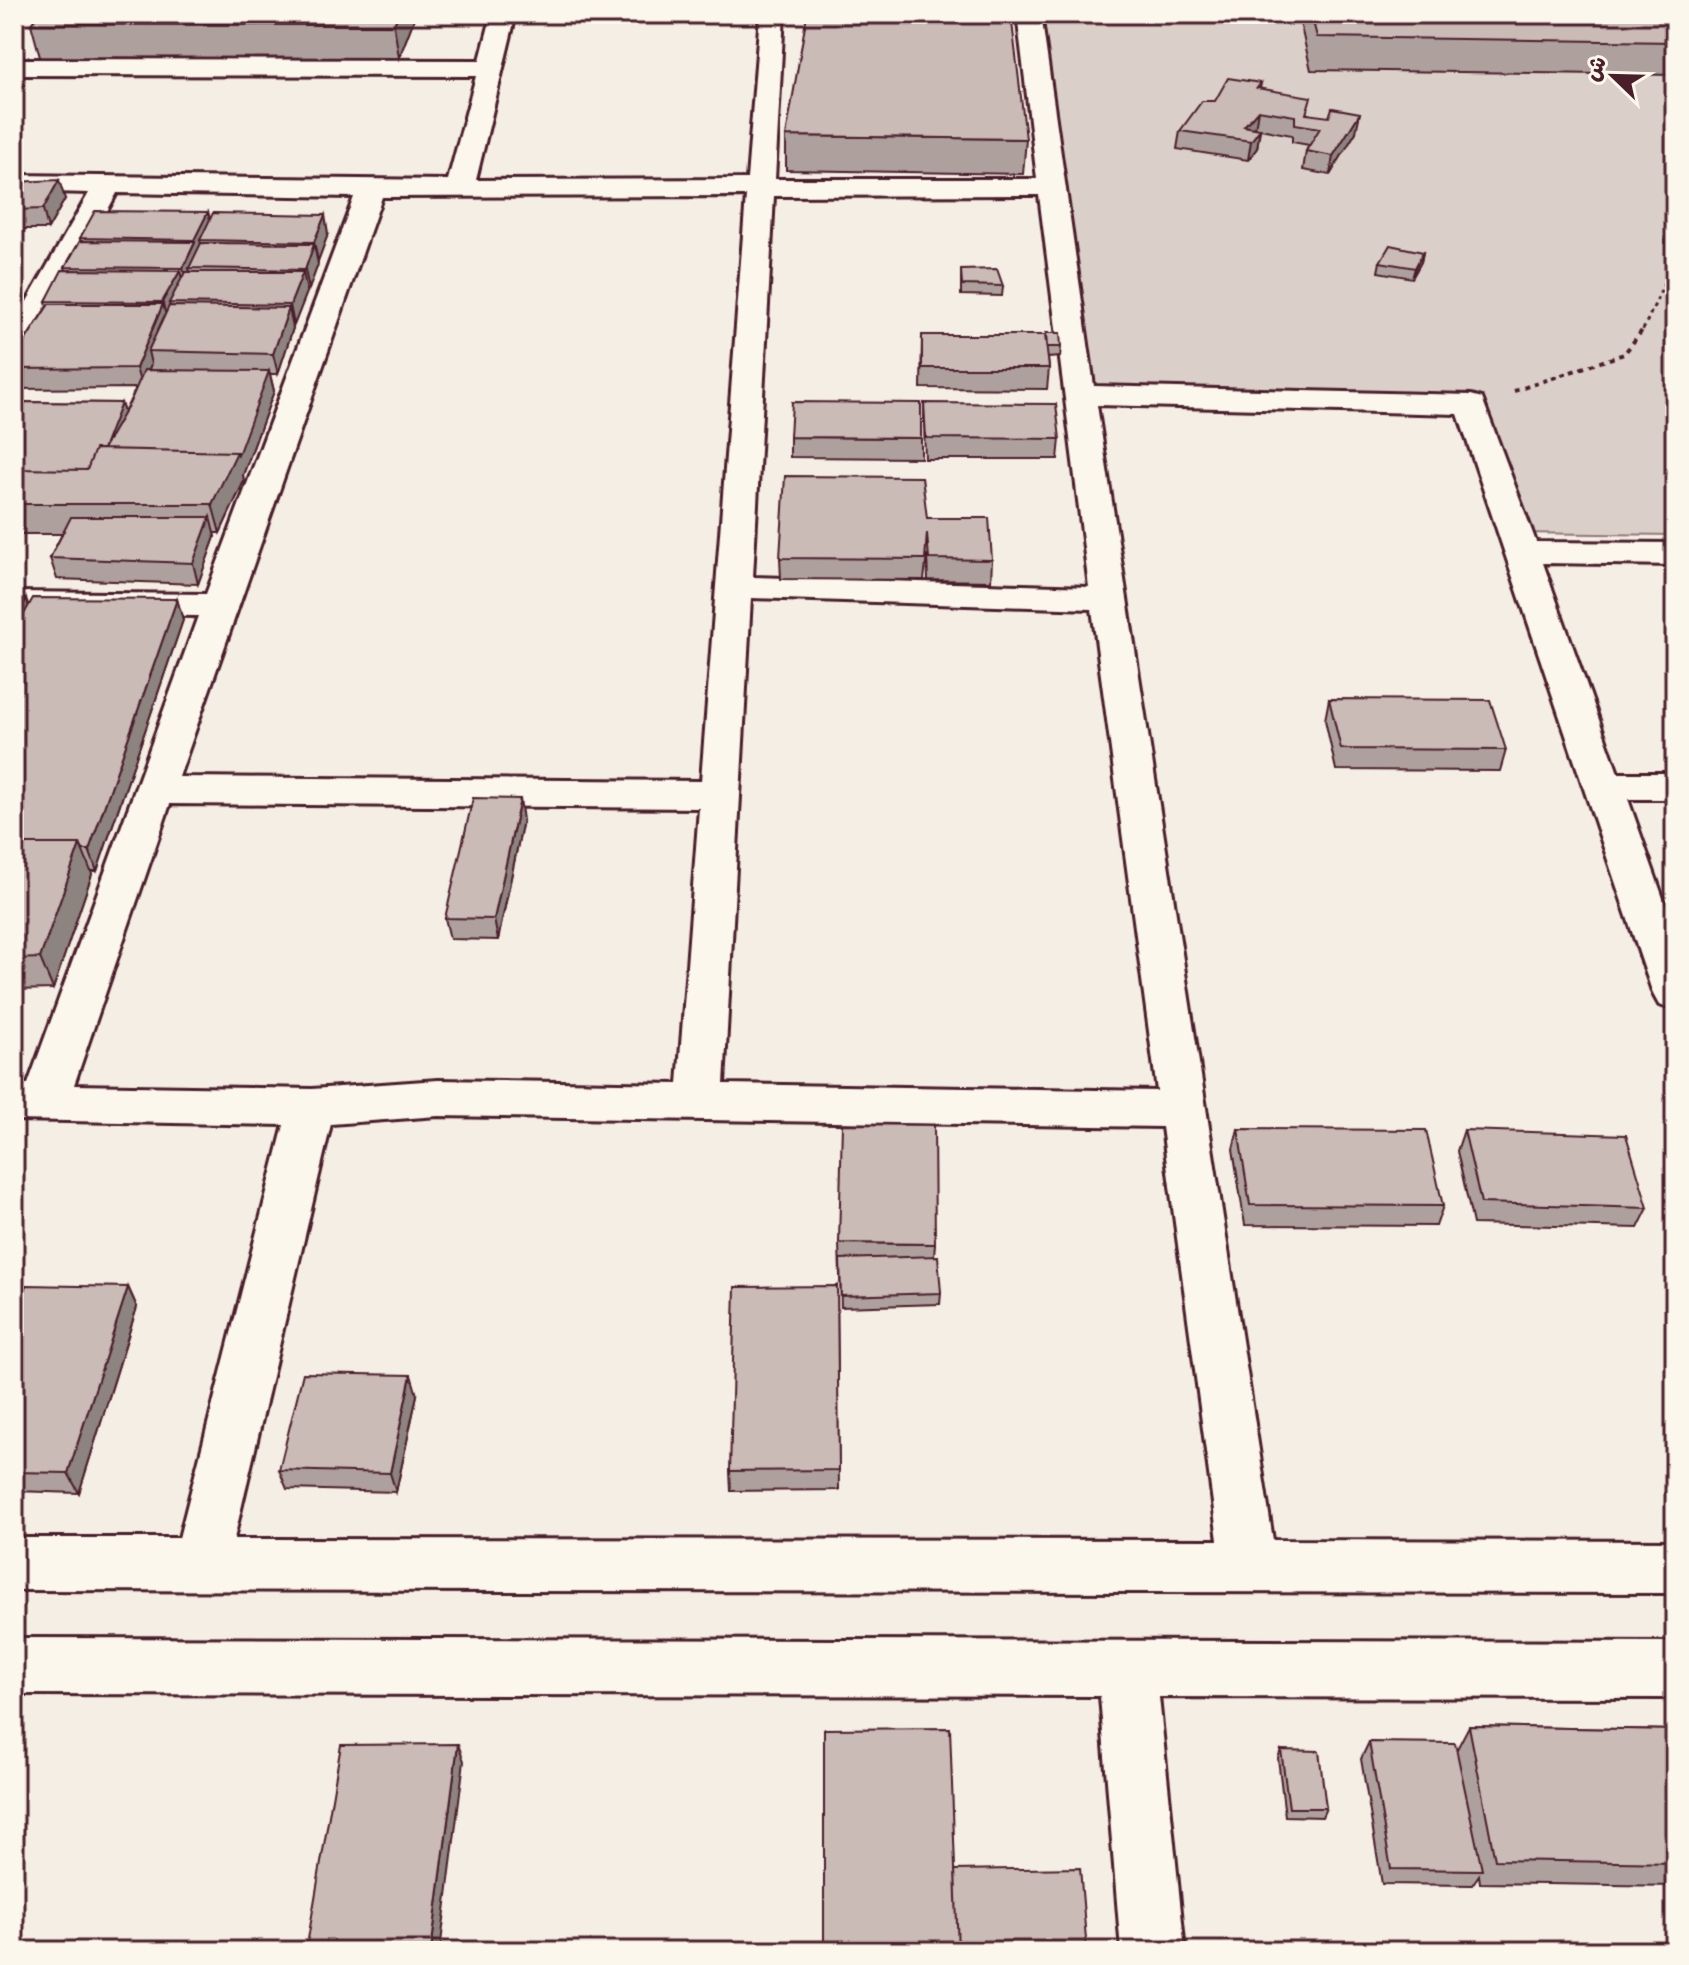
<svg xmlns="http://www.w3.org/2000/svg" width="1689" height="1965" viewBox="0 0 1689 1965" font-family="'Playpen Sans','Playpen Sans Arabic',sans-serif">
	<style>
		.green { fill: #dbd0c9; stroke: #92787a; stroke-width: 2 }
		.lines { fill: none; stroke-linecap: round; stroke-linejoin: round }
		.street-casing { stroke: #4a1f2b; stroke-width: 6 }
		.path-far1 { stroke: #4a1f2b; stroke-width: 3; stroke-dasharray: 4 4; stroke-linecap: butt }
		.path { stroke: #4a1f2b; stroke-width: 4; stroke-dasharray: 5 5; stroke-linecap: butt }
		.street { fill: #fbf7ec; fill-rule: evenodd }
		.wall { fill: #aea19d; stroke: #4a1f2b; stroke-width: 2 }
		.shaded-wall { fill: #8d837f; stroke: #4a1f2b; stroke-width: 2 }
		.building { fill: #cabbb6; stroke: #4a1f2b; stroke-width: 2 }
	</style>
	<rect width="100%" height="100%" fill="#f4eee4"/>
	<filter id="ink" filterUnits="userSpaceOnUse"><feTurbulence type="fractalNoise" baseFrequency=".0125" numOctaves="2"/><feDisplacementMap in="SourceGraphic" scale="16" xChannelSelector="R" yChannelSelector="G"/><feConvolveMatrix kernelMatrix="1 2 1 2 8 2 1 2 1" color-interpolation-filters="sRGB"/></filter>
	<g filter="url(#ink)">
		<path class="green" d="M1029,14H1675V535L1516,533L1471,405L1079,395Z"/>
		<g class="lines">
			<g class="street-casing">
				<path id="street" d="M492,14H516L476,180L747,179L760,14H784L775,179H1037L1017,14H1041L1094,386L1471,395L1482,398L1536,542L1675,543V565L1543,563L1618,773H1675V799H1628L1675,932V1010L1659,1005L1653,994L1458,414L1097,405L1273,1540L1675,1541V1593L14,1590V1538H179L284,1125L14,1120V1084H28L198,616L14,614V592L206,594L354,197L117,193L30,351L25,358L14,360V324L89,193L14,191V175L448,180L476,76L14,75V59L480,60ZM1039,195L1089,587L753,577L774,196ZM746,196L701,781L179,777L382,197ZM751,598L1092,609L1157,1091L724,1084ZM170,804L699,808L678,1084L438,1080L312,1089L74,1085ZM438,1116L1162,1127L1218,1540L234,1539L331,1124Z
					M14,1638L1675,1642V1698L1159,1697L1185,1951H1121L1100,1696L14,1694Z"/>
			</g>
			<path class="path-far1" d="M1643,330L1675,260"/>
			<path class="path" d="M1514,391L1624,354L1644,328"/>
			<use href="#street" class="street"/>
		</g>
		<path class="wall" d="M39,14H416L399,58L40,57L31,24Z
			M1298,14H1675V75L1311,70Z
			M1261,83L1260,89L1308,114L1356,132L1330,175L1303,170L1306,151L1309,145L1292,142V135L1260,129L1257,148L1248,160L1177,149L1180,131L1215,101Z
			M786,136L1026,139L1023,174L786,170Z
			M14,182L65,199L48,229H14Z
			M208,212L210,219L328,234L318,261V264L309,289H307V292L294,325H292L293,328L278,374H270L274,391L243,475L244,481L220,533H214L215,537L198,584L57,579L50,558L62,534H14V402L121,403L124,413L136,388L14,389V358L47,306L46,301L66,270L65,267L80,241V238Z
			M1423,252L1421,262L1412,278L1378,272L1380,262Z
			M961,270L1003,286L1002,296L961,295Z
			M922,335L1061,347L1060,357L1048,358L1049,368L1047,389L921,388Z
			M924,403L1060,439L1058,459H925L924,423Z
			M790,437L921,438V458L790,457Z
			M927,518L992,560L991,581L928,580L927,554L924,580L781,579L780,558Z
			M14,598L28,606L177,599L183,620L97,871H91L92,874L53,989L14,990Z
			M1329,699L1506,750L1500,771L1336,770L1325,720Z
			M523,820L498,940L450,939L445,918Z
			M1238,1129L1443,1206L1436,1226L1245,1225L1233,1149Z
			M1464,1130L1648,1208L1638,1228L1473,1224L1457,1151Z
			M839,1243L935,1244L934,1256L941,1293L940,1304L841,1307Z
			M837,1286L839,1490L731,1491L730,1471Z
			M128,1287L137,1307L79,1493L14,1491V1318Z
			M417,1395L396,1492L287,1489L279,1470Z
			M1469,1726L1675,1730V1886L1480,1883L1479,1875L1472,1885L1382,1884L1361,1759L1369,1742L1457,1749Z
			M1281,1750L1326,1808L1322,1817L1285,1816L1278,1758Z"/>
		<path class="shaded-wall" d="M398,14H416L399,58L394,25Z
			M1258,110L1255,129L1244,126Z
			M1360,113L1356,132L1330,175L1333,156Z
			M1260,129L1257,148L1248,160L1251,141Z
			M59,180L65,199L48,229L43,209Z
			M208,212L213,232L200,240L203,252L189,268L192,279L188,288L183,268L195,243L194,240Z
			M325,215L328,234L318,261L314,242Z
			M314,244L318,264L309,289L305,270Z
			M18,247L21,257L15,267L17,272L14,278V254Z
			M1423,252L1421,262L1412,278L1415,268Z
			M180,271L185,291L169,303L172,314L168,322L162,302Z
			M303,272L307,292L294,325L290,305Z
			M163,304L168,324L148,351L151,364L142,388L136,368Z
			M289,308L293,328L278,374L273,354Z
			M269,371L274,391L243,475L244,481L220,533L212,504Z
			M121,403L127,423L102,451Z
			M210,517L215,537L198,584L193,563Z
			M26,598L33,619L14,630Z
			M177,599L183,620L97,871L89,850Z
			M520,799L523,820L498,940L494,919Z
			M80,844L92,874L53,989L40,958Z
			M128,1287L137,1307L79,1493L68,1473Z
			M411,1375L417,1395L396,1492L390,1473Z
			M458,1744L464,1761L440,1951H431Z"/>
		<path class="building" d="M39,14H398L394,25L31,24Z
			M807,14H1011L1026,139L786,136Z
			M1311,14H1675V42L1317,37Z
			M1228,78L1261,83L1257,88L1311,97L1306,114L1329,117L1332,108L1360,113L1333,156L1306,151L1320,128L1295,124V116L1258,110L1244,126L1260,129L1251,141L1180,131L1202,101H1215Z
			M59,180L43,209L14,210V182Z
			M95,211L208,212L194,240L80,238Z
			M213,213L325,215L314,242L200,240Z
			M80,241L195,242L183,268L65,267Z
			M201,243L314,244L305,270L189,268Z
			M1390,245L1423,252L1415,268L1380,262Z
			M997,269L1003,286L962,285L961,270Z
			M62,270L180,271L162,302L46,301Z
			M185,272H303L290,305L169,303Z
			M49,304H163L136,368L14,369V358Z
			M169,306L289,308L273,354L148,351Z
			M1046,333H1060L1061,347H1047Z
			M922,335H1045L1049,368H922Z
			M144,370L269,371L238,455L237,452L103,449L130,402Z
			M14,402L121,403L103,449H95L87,470L14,469Z
			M792,402L921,403V438L790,437Z
			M924,403L1056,404L1060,439L926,438Z
			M95,449L237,452L212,504H14V469L87,470Z
			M785,476L922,477L927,518H989L992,560L929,559L927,533L925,559L780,558Z
			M71,517H210L193,563L50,558Z
			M14,598H26L14,630Z
			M33,598L177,599L89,850H83L80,844H14V632Z
			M1329,699L1490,700L1506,750L1341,749Z
			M473,798L520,799L494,919L445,918Z
			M14,844H80L40,958L14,959Z
			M842,1124L934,1125L935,1244L839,1243Z
			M1238,1129L1426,1130L1443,1206L1250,1205Z
			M1464,1130L1626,1135L1648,1208L1481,1203Z
			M938,1256L941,1293L841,1296L840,1259Z
			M26,1285L128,1287L68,1473L14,1472V1318Z
			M837,1286L839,1470L730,1471L735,1287Z
			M303,1373L411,1375L390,1473L279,1470Z
			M1469,1726L1675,1730V1863L1495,1860Z
			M950,1728L958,1951H824V1729Z
			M1369,1742L1455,1743L1482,1870L1391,1869Z
			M458,1744L431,1951H306L341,1745Z
			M1281,1750L1319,1751L1326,1808H1289Z
			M1080,1868L1087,1951H958L955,1870Z"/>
	</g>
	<rect width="1689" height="1965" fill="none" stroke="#fbf7ec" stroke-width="48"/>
	<rect x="24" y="24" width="1641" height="1917" fill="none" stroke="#4a1f2b" stroke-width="3" filter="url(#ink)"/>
	<g transform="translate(1613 76) rotate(293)" stroke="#fbf7ec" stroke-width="6" paint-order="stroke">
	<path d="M0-6L14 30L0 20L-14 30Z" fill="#4a1f2b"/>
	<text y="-12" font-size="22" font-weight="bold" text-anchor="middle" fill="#4a1f2b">ش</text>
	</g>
</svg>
